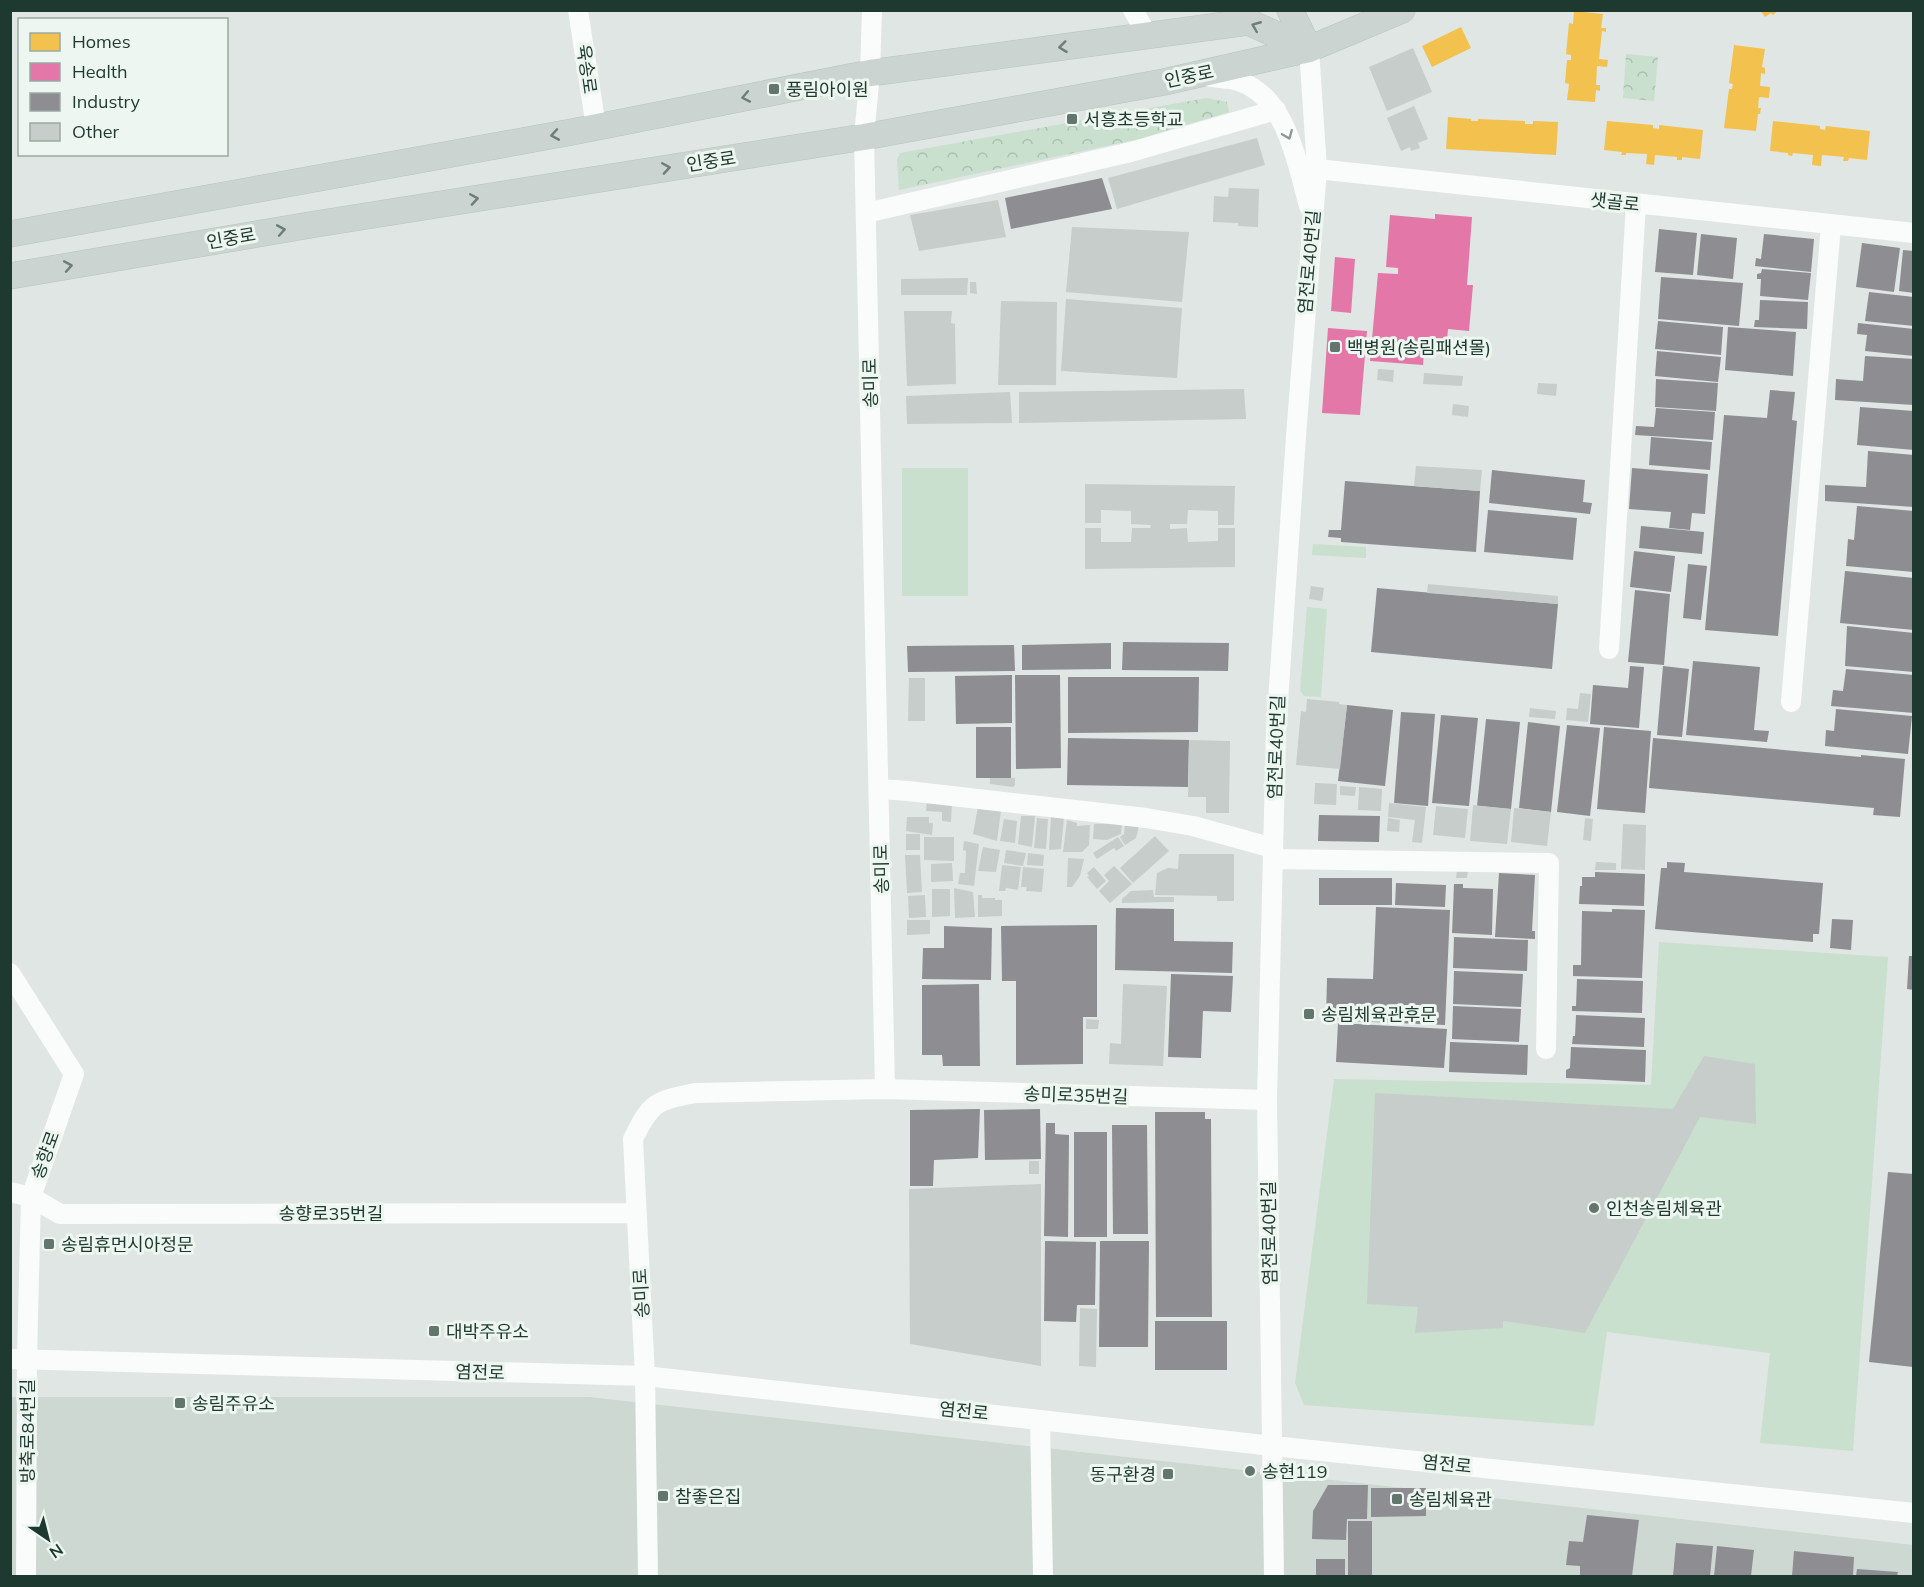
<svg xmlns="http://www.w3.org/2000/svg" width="1924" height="1587" viewBox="0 0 1924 1587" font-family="Mulish,'Noto Sans KR',sans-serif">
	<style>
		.built { fill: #cdd8d2 }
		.grass { fill: #c8e0cd }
		.park { fill: url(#park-crowns) }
		.homes { fill: #f2c14e }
		.health { fill: #e377a8 }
		.industry { fill: #8d8d92 }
		.building { fill: #c7cdca }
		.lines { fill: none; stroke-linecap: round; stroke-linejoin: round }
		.major-casing { stroke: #bac3bf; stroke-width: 27 }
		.minor { stroke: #fafbfb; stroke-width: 20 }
		.major { stroke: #cbd4d0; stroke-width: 26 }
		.oneway { stroke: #6c7f77 }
		.oneway2 { stroke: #8c9a95 }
		.poi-dot { fill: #62766e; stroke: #edf6f0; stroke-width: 2 }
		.labels { text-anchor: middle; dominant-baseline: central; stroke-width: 6; stroke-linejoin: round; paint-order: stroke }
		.street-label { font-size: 18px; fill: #1e392f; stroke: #edf6f0 }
		.poi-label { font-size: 18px; fill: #1e392f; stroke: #edf6f0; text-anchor: start }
	</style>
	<defs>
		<pattern id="park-crowns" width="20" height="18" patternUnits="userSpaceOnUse" patternTransform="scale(1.5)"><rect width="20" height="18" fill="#c8e0cd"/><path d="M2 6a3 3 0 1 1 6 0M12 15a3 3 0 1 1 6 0" fill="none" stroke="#abc1b0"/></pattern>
	</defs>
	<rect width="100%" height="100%" fill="#e0e6e3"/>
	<path class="built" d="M11,1397H589L1914,1545L1913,1576H11Z"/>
	<path class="grass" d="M902,468H968V596H902Z
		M1313,544L1366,547V558L1312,555Z
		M1307,607L1327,609L1321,697L1304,696L1300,690Z
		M1659,942L1888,957L1853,1451L1760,1443L1770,1353L1607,1332L1594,1426L1304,1405L1295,1383L1334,1079L1651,1085Z"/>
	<path class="park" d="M1626,54L1658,57L1654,101L1623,98Z
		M1206,98L1227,102L1229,112L1139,139L899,190L897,160L900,153Z"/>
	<path class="homes" d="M1760,10H1779L1773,15L1771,13L1765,17Z
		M1574,11L1603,14L1601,28H1606V32L1602,31L1599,59L1608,60L1607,67L1597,66L1596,85H1600V91L1596,90L1595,102L1567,100L1569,84L1565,83L1567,60H1571V55L1566,54L1569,23L1573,24Z
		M1461,27L1471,48L1432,67L1422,46Z
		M1734,45L1765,49L1762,67L1765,68V74L1761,73L1760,86L1770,87L1769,98L1759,97L1758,108H1761L1760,114H1758L1756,131L1724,128L1729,89H1732L1733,84L1729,83Z
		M1448,117L1471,119V121H1478V119L1525,121V124H1533V121L1558,122L1556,155L1446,149Z
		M1607,121L1653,125V128L1659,129V125L1703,130L1700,159L1682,157V160H1677V157L1655,155L1654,165L1646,164L1647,154L1626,153V155H1621L1622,152L1604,150Z
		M1773,121L1820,126V129L1825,130L1826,126L1870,131L1867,160L1849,158L1848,161H1843L1844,157L1822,155L1821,166L1812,165L1813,155L1793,153L1792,156L1788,155V153L1770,151Z"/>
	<path class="health" d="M1435,214L1472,217L1467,285H1473L1469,331L1448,329L1446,352L1424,350L1423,365L1370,361L1378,273L1398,274V268L1386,267L1390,215L1435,219Z
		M1335,257L1355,259L1351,313L1331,311Z
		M1328,328L1367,331L1360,415L1322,413Z"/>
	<path class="industry" d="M1102,178L1112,209L1011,229L1005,198Z
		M1659,229L1697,233L1693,275L1655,272Z
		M1701,234L1737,238L1733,279L1697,275Z
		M1764,234L1814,239L1811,272L1755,266L1756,258L1761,259Z
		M1862,243L1900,248L1894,292L1856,287Z
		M1903,250L1914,251V293L1899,291Z
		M1762,269L1811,273L1808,300L1760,296L1761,279H1757V274L1761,273Z
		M1661,277L1743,283L1739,326L1658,319Z
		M1869,292L1914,297V326L1865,321Z
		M1760,300L1808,302L1807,329L1754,327L1755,320H1759Z
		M1658,321L1723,327L1721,355L1655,349Z
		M1858,323L1914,329V356L1865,351L1867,335L1857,334Z
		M1728,327L1796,332L1793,376L1725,370Z
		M1657,351L1721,357L1718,382L1655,376Z
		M1865,356L1914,359V405L1835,400L1836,379L1863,381Z
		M1656,379L1718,383L1716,411L1655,407Z
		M1770,390L1795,392L1792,420L1797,421L1778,636L1705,630L1724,415L1767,418Z
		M1860,407L1914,411V450L1857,445Z
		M1656,408L1715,412L1713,440L1635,435L1636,426L1654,427Z
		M1651,437L1712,442L1710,470L1649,465Z
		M1868,451L1914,455V507L1825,501V485L1866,487Z
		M1632,468L1708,474L1705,514L1692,513L1690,530L1669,528L1671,512L1629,509Z
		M1492,470L1585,480L1583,502L1592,503L1590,514L1489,503Z
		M1345,481L1480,491L1476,552L1341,542V538L1328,537L1329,530H1341Z
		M1857,506L1914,511V572L1846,566L1848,539L1854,540Z
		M1488,510L1577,518L1573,560L1484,552Z
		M1641,526L1704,532L1702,554L1639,548Z
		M1634,551L1675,556L1671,592L1630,587Z
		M1688,564L1707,566L1701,620L1683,618Z
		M1845,571L1914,578V630L1840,623Z
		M1377,588L1558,604L1552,669L1371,652Z
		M1635,590L1670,594L1664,665L1628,662Z
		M1847,626L1914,633V672L1845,666Z
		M1123,642L1229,643L1228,671L1122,670Z
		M1111,643V669L1022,670V645Z
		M1014,645L1015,671L908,672L907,646Z
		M1693,661L1760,667L1754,730L1769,731L1767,742L1686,735Z
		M1630,666L1644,667L1639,728L1590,724L1593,685L1628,688Z
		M1663,666L1689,669L1682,737L1657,735Z
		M1846,669L1914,675V713L1831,706L1833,690L1843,691Z
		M1012,675V723L956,724L955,676Z
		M1015,675H1060L1061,768L1016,769Z
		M1068,677H1199L1198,732L1068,733Z
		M1347,705L1393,710L1385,786L1338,781Z
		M1836,709L1912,716L1908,754L1825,746L1826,730L1834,731Z
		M1401,712L1435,714L1428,806L1394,803Z
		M1441,715L1478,718L1469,806L1432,803Z
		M1486,719L1520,722L1511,809L1477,806Z
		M1528,722L1560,726L1551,812L1519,808Z
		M1567,725L1600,728L1590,816L1557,812Z
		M976,727H1011V778H976Z
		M1604,727L1651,731L1645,813L1597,809Z
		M1068,738L1189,740L1188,787L1067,785Z
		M1653,738L1861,757V755L1905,759L1900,817L1873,815L1874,808L1649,788Z
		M1319,815L1380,816L1379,842L1318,841Z
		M1667,862L1685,863L1684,872L1823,883L1819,934H1813V942L1655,929L1661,868H1667Z
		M1595,872L1645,874L1644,906L1579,904L1580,886H1582V877H1595Z
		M1499,873L1535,875L1532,931H1535V939L1495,937Z
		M1319,878H1392V905H1319Z
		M1396,883L1446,885L1445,907L1395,905Z
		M1454,884H1463V888L1493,889L1492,935L1452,933Z
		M1376,907L1450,910L1445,1025L1326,1020L1327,978L1373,979Z
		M1116,908L1174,909V941L1233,942L1232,973L1115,970Z
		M1612,909L1645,910L1642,978L1573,976V965H1581L1582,911L1612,912Z
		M1832,919L1853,920L1851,950L1830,948Z
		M1097,925V1017H1083V1064L1016,1065V981H1002L1001,926Z
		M944,926L992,928L991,980L922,979L923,948H944Z
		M1454,937L1528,940L1527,971L1453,968Z
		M1909,956H1914V990L1907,989Z
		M1454,971L1523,974L1521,1007L1453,1004Z
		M1171,974L1233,976L1231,1012L1203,1011L1201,1058L1168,1057Z
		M1577,979L1643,981L1642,1013L1572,1011V1006H1576Z
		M979,984L980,1066H943L942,1055H922V985Z
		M1453,1006L1521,1009L1519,1042L1452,1039Z
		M1576,1015L1645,1018L1644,1047L1572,1044L1573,1036H1575Z
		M1338,1023L1447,1029L1444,1068L1336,1062Z
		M1450,1042L1528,1045L1527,1075L1449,1072Z
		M1571,1047L1646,1050L1645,1082L1566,1078V1070L1570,1068Z
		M980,1109L978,1158L934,1160L933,1186H910V1110Z
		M1040,1109L1041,1159L985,1160L984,1110Z
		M1155,1112H1205V1119H1211L1212,1317H1156Z
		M1046,1123H1055V1134L1069,1135L1068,1237L1044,1236Z
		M1112,1125H1147L1148,1234H1113Z
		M1074,1132H1107V1237H1074Z
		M1888,1172L1914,1174L1913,1367L1869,1362Z
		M1045,1241L1096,1242L1095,1305H1077L1076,1322L1044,1321Z
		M1100,1241H1149L1148,1347H1099Z
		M1155,1321H1227V1370H1155Z
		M1328,1485H1368L1367,1519H1347L1346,1540L1312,1539L1313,1511Z
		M1371,1488H1426V1516L1371,1517Z
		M1587,1515L1639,1520L1632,1576H1580V1566L1566,1565L1569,1541L1583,1542Z
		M1348,1521H1372V1576H1348Z
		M1676,1543L1713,1546L1710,1576H1673Z
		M1717,1546L1754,1550L1751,1576H1714Z
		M1794,1551L1854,1557L1853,1576H1792Z
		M1316,1559H1345V1576H1316Z
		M1857,1569L1898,1572L1897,1576H1856Z"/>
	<path class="building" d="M1413,48L1432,92L1387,111L1369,67Z
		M1414,106L1428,139L1418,143L1420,148L1411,151L1410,147L1401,151L1387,118Z
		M1257,138L1265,165L1117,209L1108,178Z
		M1229,188L1259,189L1258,227L1238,226V223L1213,222L1214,196L1228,197Z
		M998,200L1006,237L919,251L910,215Z
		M1072,227L1189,232L1182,302L1066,292Z
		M968,278L967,295H901V279Z
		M970,282H976L977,294L970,293Z
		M1066,299L1182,308L1177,378L1061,371Z
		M1001,301L1057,302L1056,385H998Z
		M904,311H952L951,323L955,324L956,384L907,386Z
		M1378,369L1394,370L1393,382L1377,380Z
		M1424,373L1463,376L1462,386L1423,384Z
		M1538,383L1557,384L1556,396L1537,394Z
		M1244,389L1246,419L1019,423V392Z
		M1010,392L1012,423L907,424L906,396Z
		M1453,404L1469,406L1468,417L1452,415Z
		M1416,466L1482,470L1480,491L1414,486Z
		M1085,484L1235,486L1234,525H1218V511L1188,510L1187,524H1170V529L1187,528L1188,542L1218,541V528H1235V567L1085,569V528H1101V542H1131L1132,528H1150L1151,525L1131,524V511L1101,510V523H1085Z
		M1428,584L1558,596V604L1427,593Z
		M1311,586L1324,588L1322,601L1309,599Z
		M909,678H925V721H908Z
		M1580,693L1591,694L1588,722L1566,720L1567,708L1578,709Z
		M1307,699L1339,702V704L1347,705L1340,769L1296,765L1301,711L1306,712Z
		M1530,708L1556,711L1555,719L1529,717Z
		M1189,740L1230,741L1229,813H1206V797H1188Z
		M990,778H1015V785L1013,787L990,784Z
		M1315,783L1337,784L1336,805L1314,804Z
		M1340,786L1356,787L1355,796L1340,795Z
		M1359,787L1382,789L1381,811L1358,810Z
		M927,801L952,802L951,822L942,821V812L926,811Z
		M1389,803L1426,807L1422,843L1412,842L1415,820L1388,817Z
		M1473,805L1511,809L1507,844L1470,841Z
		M1436,806L1468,809L1465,838L1433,835Z
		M978,807L1001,811L997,841L973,834Z
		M1514,808L1551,812L1547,846L1511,842Z
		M1021,816H1035L1032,847L1018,844Z
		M1051,816L1064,818L1061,849L1049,850Z
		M907,817H929V823H933L932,835L906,831Z
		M1037,818L1048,819L1046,849L1034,848Z
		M1388,818L1400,820L1399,832L1387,831Z
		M1585,818L1593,819L1591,841L1583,840Z
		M1004,819L1017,821L1015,843L1000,841Z
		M1067,820L1077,823V826L1090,825L1089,845L1082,852H1063Z
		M1122,823L1121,834L1107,840L1093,839L1094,824Z
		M1623,824L1646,825L1645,870L1621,869Z
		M1125,825L1139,826L1136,838L1125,845L1120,837L1124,834Z
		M906,834H920V850H906Z
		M1155,836L1169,851L1133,883L1120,868Z
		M924,837H954V861L924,860Z
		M1118,837L1124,846L1116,851L1114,848L1097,859L1093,853Z
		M964,841L979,844L974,886L958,884L960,873H965L966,851L963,850Z
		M983,847L1000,850L996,872L978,871Z
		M1006,850L1026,853L1023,866L1004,863Z
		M1028,853L1044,855L1043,866L1027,865Z
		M1179,854H1234V901H1217V896L1155,895L1157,873L1168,868L1178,869Z
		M905,855H920L922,892L907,893Z
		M1068,858L1084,859L1080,876L1072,887H1067Z
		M1596,862L1616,863V870H1595Z
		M952,863L953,881L931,882V864Z
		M1002,865L1021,867L1018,890L1006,888L1005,891H999Z
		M1114,866L1132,884L1110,903L1099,891L1109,881L1104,875Z
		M1023,867L1044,869L1042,892L1026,891L1027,887H1021Z
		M1094,867L1106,881L1097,889L1087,877L1089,876L1087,873Z
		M1457,870L1468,871L1467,878H1456Z
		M954,888L973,892L975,917L955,918Z
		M932,889H950V916L932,917Z
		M1153,890L1154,897H1174V902L1122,903V899L1131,891Z
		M925,895L926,917L909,918L908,896Z
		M978,895H982V898H995V900H1002V916L978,917Z
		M907,920H930V934L907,935Z
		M1123,984L1167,986L1163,1066L1109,1064L1110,1043L1121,1044Z
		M1086,1019L1099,1020L1098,1029H1086Z
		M1704,1056L1755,1064L1756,1124L1700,1117L1585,1333L1503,1321V1328L1415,1333L1418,1307L1367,1304L1375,1093L1673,1109Z
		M1029,1161H1039V1174H1029Z
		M1041,1184V1366L910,1344L909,1189Z
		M1080,1308L1097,1309L1096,1367L1079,1366Z"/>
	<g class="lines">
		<g class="major-casing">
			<path id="major" d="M1290,10L1309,49
				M10,234L572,132L870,73L1248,22L1309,49
				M10,276L316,224L864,137L1164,82L1309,49L1402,10"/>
		</g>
		<path class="minor" d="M578,10L596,127
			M872,10L870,73L864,137L885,1089
			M1133,10L1148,36
			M1206,76C1216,78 1229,78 1238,81C1287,96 1297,164 1309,206
			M1317,169L1914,233
			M866,213L1131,152L1276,110
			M1609,649L1636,204
			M1791,702L1831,225
			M880,789L908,791L1146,818L1193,826L1273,848
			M1273,859L1549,863L1546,1049
			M10,973L74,1074L31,1197L27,1358L26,1576
			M10,1192L31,1197L60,1214L637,1213
			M10,1359L645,1376L1273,1446L1914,1513
			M1040,1420L1043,1576
			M648,1576L645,1376L633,1139C651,1103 654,1101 695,1093L885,1089L1267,1100
			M1274,1576L1267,1100L1276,731L1296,436L1317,169L1309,49"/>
		<use href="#major" class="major"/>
	</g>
	<defs><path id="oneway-chevron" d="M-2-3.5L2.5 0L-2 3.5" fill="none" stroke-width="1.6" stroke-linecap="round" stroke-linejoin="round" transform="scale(1.5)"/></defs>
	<g class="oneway">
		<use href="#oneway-chevron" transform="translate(1256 26) rotate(-158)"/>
		<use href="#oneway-chevron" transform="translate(1063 47) rotate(173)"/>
		<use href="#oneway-chevron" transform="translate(746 97) rotate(169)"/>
		<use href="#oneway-chevron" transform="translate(555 135) rotate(170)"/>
		<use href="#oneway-chevron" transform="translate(666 168) rotate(-9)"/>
		<use href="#oneway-chevron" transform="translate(474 199) rotate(-9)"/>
		<use href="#oneway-chevron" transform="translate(281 230) rotate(-10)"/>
		<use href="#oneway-chevron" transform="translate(68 266) rotate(-10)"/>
	</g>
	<use class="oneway2" href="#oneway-chevron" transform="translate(1288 135) rotate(68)"/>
	<g class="poi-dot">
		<rect x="768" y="83" width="12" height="12" rx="3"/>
		<rect x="1066" y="113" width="12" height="12" rx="3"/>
		<rect x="1329" y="341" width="12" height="12" rx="3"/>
		<rect x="1303" y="1008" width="12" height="12" rx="3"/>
		<circle cx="1594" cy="1208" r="6"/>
		<rect x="43" y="1238" width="12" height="12" rx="3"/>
		<rect x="428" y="1325" width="12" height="12" rx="3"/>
		<rect x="174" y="1397" width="12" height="12" rx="3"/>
		<circle cx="1250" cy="1471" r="6"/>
		<rect x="1162" y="1468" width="12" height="12" rx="3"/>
		<rect x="657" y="1490" width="12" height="12" rx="3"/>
		<rect x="1391" y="1493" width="12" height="12" rx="3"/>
	</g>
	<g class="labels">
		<g class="street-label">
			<text transform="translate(587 69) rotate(82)">육송로</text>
			<text transform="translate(1189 76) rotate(-12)">인중로</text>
			<text transform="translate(711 161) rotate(-9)">인중로</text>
			<text transform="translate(1615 202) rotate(6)">샛골로</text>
			<text transform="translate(231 238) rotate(-10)">인중로</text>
			<text transform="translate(1309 262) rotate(-85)">염전로40번길</text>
			<text transform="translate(870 383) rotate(-91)">송미로</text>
			<text transform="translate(1276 747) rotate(-88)">염전로40번길</text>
			<text transform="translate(881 869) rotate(-91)">송미로</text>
			<text transform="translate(1076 1095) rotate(2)">송미로35번길</text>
			<text transform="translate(45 1155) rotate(-70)">송향로</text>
			<text x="331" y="1213">송향로35번길</text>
			<text transform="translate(1269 1233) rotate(-91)">염전로40번길</text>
			<text transform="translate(641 1293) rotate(-93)">송미로</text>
			<text transform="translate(480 1372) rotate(2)">염전로</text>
			<text transform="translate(964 1411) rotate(6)">염전로</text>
			<text transform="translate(27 1431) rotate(-90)">방축로84번길</text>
			<text transform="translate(1447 1464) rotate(6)">염전로</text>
		</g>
		<g class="poi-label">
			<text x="786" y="89">풍림아이원</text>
			<text x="1084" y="119">서흥초등학교</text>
			<text x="1347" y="347">백병원(송림패션몰)</text>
			<text x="1321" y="1014">송림체육관후문</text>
			<text x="1606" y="1208">인천송림체육관</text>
			<text x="61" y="1244">송림휴먼시아정문</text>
			<text x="446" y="1331">대박주유소</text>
			<text x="192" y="1403">송림주유소</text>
			<text x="1262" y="1471">송현119</text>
			<text x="1156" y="1474" text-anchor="end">동구환경</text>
			<text x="675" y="1496">참좋은집</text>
			<text x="1409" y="1499">송림체육관</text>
		</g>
	</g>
	<rect width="1924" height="1587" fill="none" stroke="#1e392f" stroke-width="24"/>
	<rect x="18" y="18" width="210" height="138" fill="#edf6f0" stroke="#9aaaa3" stroke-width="1.5"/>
	<rect x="30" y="33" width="30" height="18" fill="#f2c14e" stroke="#9aaaa3" stroke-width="1.5"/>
	<text x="72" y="48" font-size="18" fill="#1e392f">Homes</text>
	<rect x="30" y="63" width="30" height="18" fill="#e377a8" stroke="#9aaaa3" stroke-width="1.5"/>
	<text x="72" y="78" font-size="18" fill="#1e392f">Health</text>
	<rect x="30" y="93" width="30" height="18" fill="#8d8d92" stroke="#9aaaa3" stroke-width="1.5"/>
	<text x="72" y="108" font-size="18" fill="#1e392f">Industry</text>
	<rect x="30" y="123" width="30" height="18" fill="#c7cdca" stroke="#9aaaa3" stroke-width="1.5"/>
	<text x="72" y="138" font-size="18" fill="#1e392f">Other</text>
	<g transform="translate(48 1539) rotate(145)" stroke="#edf6f0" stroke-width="4.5" paint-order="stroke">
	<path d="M0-4.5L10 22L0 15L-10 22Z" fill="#1e392f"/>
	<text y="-9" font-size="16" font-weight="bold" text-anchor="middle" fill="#1e392f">N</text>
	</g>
</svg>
